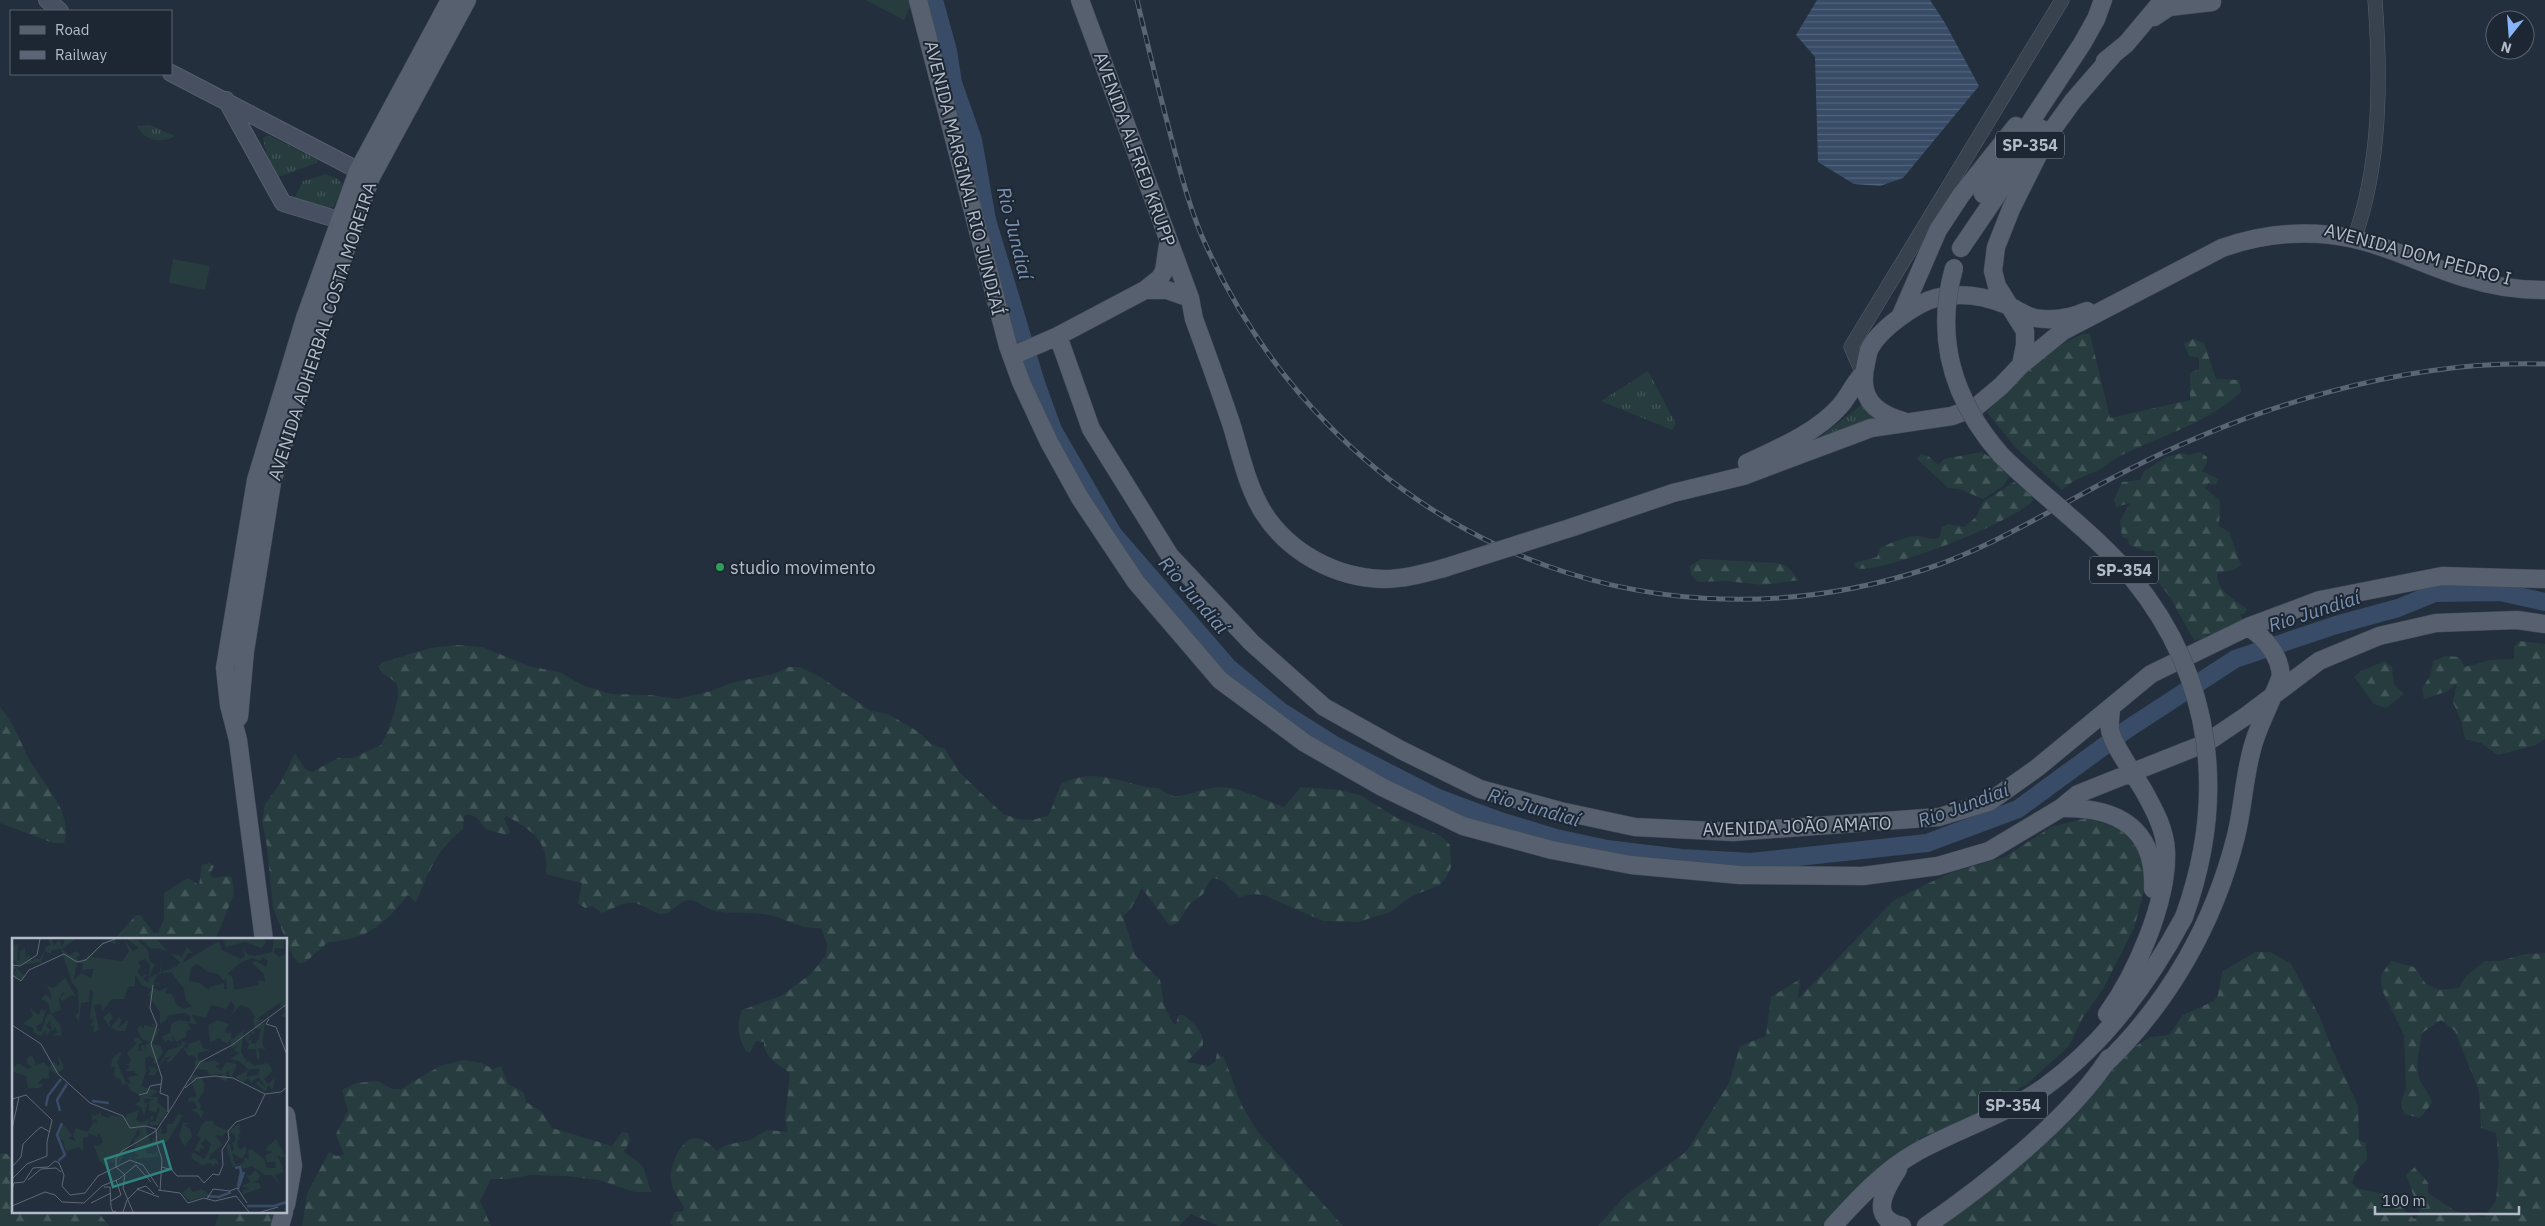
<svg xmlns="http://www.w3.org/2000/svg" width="2545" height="1226" viewBox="0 0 2545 1226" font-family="'IBM Plex Sans',sans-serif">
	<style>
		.forest { fill: url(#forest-firs) }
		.park { fill: url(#park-tufts) }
		.pitch { fill: #263c3f }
		.water { fill: url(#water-rules) }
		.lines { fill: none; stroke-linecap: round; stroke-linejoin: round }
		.river { stroke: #394c67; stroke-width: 18 }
		.tertiary-casing { stroke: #565f6c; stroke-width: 15 }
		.secondary-casing { stroke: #565f6c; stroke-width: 18 }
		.primary-casing { stroke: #414a57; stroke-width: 19 }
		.tertiary { stroke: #38414e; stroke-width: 14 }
		.secondary { stroke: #465061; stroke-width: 16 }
		.primary { stroke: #56606e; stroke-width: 18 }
		.rail-casing { stroke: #5a6575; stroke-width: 5 }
		.rail { stroke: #1d2633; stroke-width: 3; stroke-dasharray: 9; stroke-linecap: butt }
		.primary-bridge-casing { stroke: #414a57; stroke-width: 19; stroke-linecap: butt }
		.primary-bridge { stroke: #56606e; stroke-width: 18 }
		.leisure-dot { fill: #2e9e5b; stroke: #1d2633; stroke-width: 2 }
		.labels { text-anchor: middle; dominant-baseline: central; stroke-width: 4; stroke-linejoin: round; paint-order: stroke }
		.shield { fill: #1d2633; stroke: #878f9c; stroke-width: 1 }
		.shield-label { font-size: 16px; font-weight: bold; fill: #b4bcc9 }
		.street-label { font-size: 18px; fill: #b4bcc9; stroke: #1d2633 }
		.poi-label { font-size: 18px; fill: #b4bcc9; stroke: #1d2633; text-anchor: start }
		.water-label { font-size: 19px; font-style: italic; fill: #7c92b1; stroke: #1d2633 }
		.inset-river { fill: none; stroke: #394c67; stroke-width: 2.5 }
		.inset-road { fill: none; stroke: #5e6776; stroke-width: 1 }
		.view { fill: #308480; fill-opacity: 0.15; stroke: #308480; stroke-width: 2.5 }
		.inset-edge { fill: none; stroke: #b4bcc9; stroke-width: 2.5 }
	</style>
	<defs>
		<pattern id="forest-firs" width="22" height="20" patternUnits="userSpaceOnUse" patternTransform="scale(1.25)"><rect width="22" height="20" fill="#263c3f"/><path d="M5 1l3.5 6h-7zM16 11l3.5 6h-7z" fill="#435659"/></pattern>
		<pattern id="park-tufts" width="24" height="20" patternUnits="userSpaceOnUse" patternTransform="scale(1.25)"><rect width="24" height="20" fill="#263c3f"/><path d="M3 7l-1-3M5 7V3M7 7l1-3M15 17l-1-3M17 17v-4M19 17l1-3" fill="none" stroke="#435659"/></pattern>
		<pattern id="water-rules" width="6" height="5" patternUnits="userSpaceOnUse" patternTransform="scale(1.25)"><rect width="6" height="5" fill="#394c67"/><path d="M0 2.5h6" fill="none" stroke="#53647b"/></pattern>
	</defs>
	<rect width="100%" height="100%" fill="#242f3e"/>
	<path class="forest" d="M2083,334H2090L2110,418L2190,400V373L2199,369V358L2189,356L2184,344L2192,339L2204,343L2216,379L2239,380L2241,392C2208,423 2158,437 2118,457C2111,461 2105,467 2099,470C2087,475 2072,480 2062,490L2015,447L1987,412C2016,381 2043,351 2083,334Z
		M1981,452L1990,457L2009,477L2003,486L1983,499L1960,489L1948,488L1917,459L1921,454L1928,456L1938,465L1944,459Z
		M2200,452L2207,457V463L2202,471L2218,479L2216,485L2208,483L2205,488L2220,501L2219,526L2229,532L2241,565L2233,570L2217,573C2216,591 2235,600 2247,609L2244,614H2240L2243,620L2237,624L2229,625L2220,633L2207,634L2205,639L2194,640L2170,597L2153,576L2151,567L2157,559L2154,551H2145L2129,545L2128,539L2122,537L2120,521L2130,503L2116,507L2114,500L2122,482L2140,480L2144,471L2166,457L2183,453L2189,455Z
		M2014,482L2031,495L2033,500C2021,519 1878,576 1856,568L1854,563L1877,557L1881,547C1892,543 1905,537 1916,536C1926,536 1929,541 1939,538L1942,527L1948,524L1964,527L1976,517L1983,502Z
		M1701,559L1777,563L1787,566L1799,580L1765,585L1725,581L1698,582L1691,575L1690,566Z
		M2520,641L2545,644V739L2536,745L2498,755L2481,743L2465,739L2461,720L2453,702L2457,683L2448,691L2424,699L2422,689L2431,674L2433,661L2445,656L2459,657L2465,667L2490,660L2514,659V646Z
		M456,645L482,647L529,666L562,673L582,685L611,694L649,695L678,699L711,691L731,683L773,674L789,667H799L819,676L871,711L888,714L917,731L931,744L945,749L959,772L1003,814L1018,819L1033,820L1049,815L1061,784C1090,769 1113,779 1142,786C1147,788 1152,787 1157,788C1163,789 1167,795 1174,796C1184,797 1207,787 1222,787C1241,788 1266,801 1284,807L1301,787L1339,790L1360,795L1397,818L1441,836L1450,845L1451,867L1446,878L1440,885L1412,896L1390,912L1358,922L1323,921L1264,895L1254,894L1239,897L1223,881L1214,878C1207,881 1207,888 1203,894C1199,898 1194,900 1190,904C1182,912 1182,925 1169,925L1142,888L1130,910L1123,916L1135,955L1160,980L1164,1005L1172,1022L1176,1025L1178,1015H1183C1193,1022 1204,1032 1203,1045L1187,1062L1208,1066L1215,1062L1217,1053L1224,1057L1241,1104L1257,1131L1343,1226H1219L1191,1214L1179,1226H673L670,1223L675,1212L683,1211L684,1207C678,1197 669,1186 671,1174C672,1161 684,1132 701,1139C707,1141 712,1147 717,1151L726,1145L750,1140L767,1130L788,1132L785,1118L790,1073C779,1065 763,1057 764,1042L756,1041L750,1052L746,1051C738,1037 736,1026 742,1010L781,996L811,974L826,955L827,944L821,928C802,930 787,919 769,915C751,911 730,915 712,910C705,908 698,901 691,900C679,899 673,915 660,914C652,912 644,905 635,903C625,901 612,909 602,913L592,906L585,908L578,903L582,883L546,874C549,841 533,831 506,816L504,819L510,832L506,835L486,829L476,817L467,814L464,817L463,829C438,848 427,874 416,903L408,895C384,925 366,940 328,942L306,962L299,963L293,957L273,908L267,846L262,821L265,804L281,782L295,753L305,769L312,772L338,758H353L381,745C387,734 404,694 396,683C391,677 381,675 379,666L383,662L431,648Z
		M2385,661L2392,667L2394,684L2404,694L2386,708L2374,704L2354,677L2361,671Z
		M0,707C13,721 20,742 29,759C42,783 74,812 64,843H53L0,823Z
		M2087,818L2120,829L2139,850L2147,880L2134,928L2103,989L2083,1017L2069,1046L2027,1084L1969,1117L1921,1138L1868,1178L1822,1226H1598L1626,1195L1687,1151L1729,1083L1740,1046L1766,1036L1771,997L1800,979L1798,999L1894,900L1952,872L2005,857L2051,827Z
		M209,863L214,866L210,874L212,878L228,876L232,878L234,894L215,940H114L136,915H140L154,933H158L164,919V893L188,878L199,885L202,865Z
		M2255,952H2270L2291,964L2320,1017L2331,1047L2358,1106L2359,1140L2366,1143L2367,1160L2356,1171L2352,1183L2359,1189L2389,1195L2414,1219L2420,1213L2406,1175L2415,1167L2428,1183V1193L2455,1211L2484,1217L2496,1201L2499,1163L2496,1133L2481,1128L2479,1091L2455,1031L2441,1020L2422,1033C2420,1047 2415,1064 2419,1078C2421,1085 2429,1091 2432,1103L2420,1118L2404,1114L2401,1102L2406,1088L2404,1035L2382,990L2381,975L2391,961L2414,967L2426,984L2439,990L2459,988L2466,976L2485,961H2500L2525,954L2545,953V1226H1936L2133,1048L2150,1037L2169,1035L2183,1015L2214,1001L2218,995L2222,972Z
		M464,1060L481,1063L493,1069L501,1066L508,1084L524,1093L526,1102L541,1111L552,1128L612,1146L622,1132L628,1133L630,1140L624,1152L643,1166L651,1192H635L599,1180L565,1176L530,1175L508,1179H491L480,1201L491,1226H302L307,1194L329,1152L336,1156L344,1155L336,1134L348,1111L342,1090L356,1083L378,1081L392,1089H401L440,1066Z
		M2,1153L7,1154L14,1163V1212H98L109,1226H0V1155Z
		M220,1212L246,1214L275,1212L272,1226H215Z"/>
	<path class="park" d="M150,125L175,136C161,144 145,141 137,126Z
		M268,135L318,160L317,163L278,177L268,161L263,138Z
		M326,174L338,179L343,186L335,204L328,210L294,199L303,181Z
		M1648,371L1676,424L1672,430L1601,401Z
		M1864,403L1883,422L1804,449Z"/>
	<path class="pitch" d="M865,0H910L911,5L904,20Z
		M173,259L210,266L205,290L169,283Z"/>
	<path class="water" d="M1817,0H1930L1945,23L1979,86L1903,178L1880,186L1854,184L1818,162L1815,57L1796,35Z"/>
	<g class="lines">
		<path class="river" d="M934,0L948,51L953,83L973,140L987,220L1036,383L1053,430L1113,534L1228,667L1279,710L1336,746L1438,798L1497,820L1556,838L1607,849L1681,858L1751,862L1927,843L2018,809L2126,730L2235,659L2336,625L2398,608L2435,593L2500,592L2545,602"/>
		<g class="tertiary-casing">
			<path id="tertiary" d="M2354,239C2381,165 2381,77 2375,0
				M1863,374L1851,347L2062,0"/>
		</g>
		<g class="secondary-casing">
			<path id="secondary" d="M47,0L60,11
				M171,73L369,176
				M226,100L283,203L352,224"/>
		</g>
		<g class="primary-casing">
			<path id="primary" d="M918,0L1008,346L1021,382L1049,442L1080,498L1136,582L1220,680L1305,743L1382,787L1463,826L1552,850L1631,865L1740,875L1863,876L1938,866L1989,851L2061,808L2078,794L2206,743L2246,716L2319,661L2379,636L2436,623L2517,620L2545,624
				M1080,0L1190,298L1194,319C1207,354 1219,388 1231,423C1240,452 1247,486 1263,512C1289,553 1336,578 1384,579C1405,579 1425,573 1444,568
				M2154,17L2169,7L2212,2
				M2105,61L2126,44L2163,0
				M1983,194L2082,44L2096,19L2103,0
				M1961,248L2042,129
				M1145,290H1167L1190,298
				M1901,315L1938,230L1961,195L2016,126
				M1058,336L1091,429L1170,556L1252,643L1324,707L1401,750L1480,789L1560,811L1635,827L1733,832L1939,817L1989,802L2037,768L2151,674L2248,627L2320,600L2442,576L2545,579
				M1012,356L1058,336L1145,290L1160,278L1164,271L1168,245
				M2021,365L2025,345V331L1997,286L1993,271L1996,247L2011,209L2047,137L2073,101L2113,55
				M1903,421C1872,412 1858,396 1866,363C1867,358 1868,352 1870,348C1880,329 1916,303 1936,298C1959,292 1985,296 2007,305C2016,309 2025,316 2035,318C2052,321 2071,318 2087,311
				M1747,463C1779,448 1816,433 1840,406C1849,396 1853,384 1863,374
				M1573,527L1673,493L1743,476L1871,428L1952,416L1976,407L2001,386L2021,365L2063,331L2222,248C2265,233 2309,229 2354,239C2392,247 2428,267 2466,278C2491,286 2519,290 2545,290
				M239,717L245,651L272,482L321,321L371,177L467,0
				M2061,808C2116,807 2156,827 2153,889
				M264,940L238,740L229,705L225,668L256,480L305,318L358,171L450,0
				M2107,1014C2136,974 2168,901 2166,851C2165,830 2155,811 2145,793C2137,778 2113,746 2110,730C2109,723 2111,714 2111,707
				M2103,1066C2168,1004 2214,924 2236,836C2244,804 2244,771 2255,739C2262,718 2273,698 2281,676C2280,656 2265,637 2248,627
				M286,1115L293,1166L286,1205
				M1898,1169C1886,1188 1867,1218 1902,1226
				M280,1226L284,1212
				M1833,1226C1858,1199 1882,1172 1915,1153C1957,1129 2006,1115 2046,1086C2106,1042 2149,982 2184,917
				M1926,1226C1986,1185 2069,1119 2109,1058"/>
		</g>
		<use href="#tertiary" class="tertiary"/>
		<use href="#secondary" class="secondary"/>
		<use href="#primary" class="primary"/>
		<g class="rail-casing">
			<path id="rail" d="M1137,0C1149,52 1162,104 1176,156C1184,185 1192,214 1204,241C1329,522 1628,665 1923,570C1994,547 2058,505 2124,472C2249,408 2403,359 2545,364"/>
		</g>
		<use href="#rail" class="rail"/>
		<g class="primary-bridge-casing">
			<path id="primary-bridge" d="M1954,268C1934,339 1953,400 2001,455C2042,496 2096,534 2133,579C2214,679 2227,798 2184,917
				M1444,568L1573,527"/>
		</g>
		<use href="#primary-bridge" class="primary-bridge"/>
	</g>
	<circle class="leisure-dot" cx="720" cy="567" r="5"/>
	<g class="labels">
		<g class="shield">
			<rect x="1996" y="131.5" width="68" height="27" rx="4"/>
			<rect x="2090" y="556.5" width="68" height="27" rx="4"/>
			<rect x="1979" y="1091.5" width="68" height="27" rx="4"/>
		</g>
		<g class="shield-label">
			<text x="2030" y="145">SP-354</text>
			<text x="2124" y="570">SP-354</text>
			<text x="2013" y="1105">SP-354</text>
		</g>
		<g class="street-label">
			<text transform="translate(1135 149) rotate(70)">AVENIDA ALFRED KRUPP</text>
			<text transform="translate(965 178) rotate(76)">AVENIDA MARGINAL RIO JUNDIAÍ</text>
			<text transform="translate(2418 254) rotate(15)">AVENIDA DOM PEDRO I</text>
			<text transform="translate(322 331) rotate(-72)">AVENIDA ADHERBAL COSTA MOREIRA</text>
			<text transform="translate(1797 826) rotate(-2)">AVENIDA JOÃO AMATO</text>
		</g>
		<g class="poi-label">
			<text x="730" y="567">studio movimento</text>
		</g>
		<g class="water-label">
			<text transform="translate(1015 233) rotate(76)">Rio Jundiaí</text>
			<text transform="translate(1194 595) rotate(49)">Rio Jundiaí</text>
			<text transform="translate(2314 611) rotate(-18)">Rio Jundiaí</text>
			<text transform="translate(1963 805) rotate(-20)">Rio Jundiaí</text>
			<text transform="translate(1534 807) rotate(16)">Rio Jundiaí</text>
		</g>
	</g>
	<g transform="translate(12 938)">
		<rect width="275" height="275" fill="#242f3e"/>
		<path d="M36,1H40L42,8L47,1L50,9L53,1H64L50,11L57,17L65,13L68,18L64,20L67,23L76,18V14L78,20L81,15L86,12L88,7L91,4L104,1L103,7L99,4L93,5L80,19L110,23L117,14L112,1L121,13L127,10L115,1H125L136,12L138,24L143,26L137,40L138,26L133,21L126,24L129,28L125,34L130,39L132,36L135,37L131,41L137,45L136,41L148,34V25L149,34L164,29L168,24L159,16L168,17L169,20L175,9L181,15H176L170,25L207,3L210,12L229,21L233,18L231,9L235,16L243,18L260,14L262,1H272V11L263,10L262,14L267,19L275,15V65L272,67L275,66V80L269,78L273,73L272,68H268L269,64L245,81L252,82L245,85L253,86L250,106L254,111L246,110L248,120L245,122L244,111H235L237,106L233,100L242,92V97L239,95L236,103L240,101L239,105L243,106L247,101L246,106L249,91L243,90L241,82L243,79L237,70L228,67L219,78L223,69L219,63L214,71L199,67L194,80L180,77L185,86L175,85L180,91L174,93V99L164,104L160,96L161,104L156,102L153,105L150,98L158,95L159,86L167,82L178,84V78L173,75L157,77L154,79L156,81L148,86V74L136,57L139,51L130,47L123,37V48L116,49L112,61H100L90,73L89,66L82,67L87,92L81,95L82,87L78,88L82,82L78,80L81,54L78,52L77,64L69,65L67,83L63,78L67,74L66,52L60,45L49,11L40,12L39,16L33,13L29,24L3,28L13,39L8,42L2,39L4,31L0,33V27L5,26L2,21L0,22V6L6,7L5,22L8,23V13L13,10L14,19L16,20L15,14L20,23L23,20L28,21L35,8L39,7ZM250,19L256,23L254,29L244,23L240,25L252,36L253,44L247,42L246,47L222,52L221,41L218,36L215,38L216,35L228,25L240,20L249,23ZM65,24L71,26L70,32L82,31L79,40L69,35L62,42ZM185,26L196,34L206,36L212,43L214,39L215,51H212V45L198,49L197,52L188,45L177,43L179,30ZM159,34L172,51L174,63L180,68L173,71L165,67L160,56L153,55L156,49L147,53L140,49L144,45L148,48L146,44L141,45L146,36ZM129,1L146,2L156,14L146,10L139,11ZM211,1H252L254,4L250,10L233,4L214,9ZM53,40L64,59L61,57L50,63L48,60L53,55L51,54L47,61L49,72L39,76L36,65L29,61L34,56L40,62L36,49L30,46L41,50ZM18,70L27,77L29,71L34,73L30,85L24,88L26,94L29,93L35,77L39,76L48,87L50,98L40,97L46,95L43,89L40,94L38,82L34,88L39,92L34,98L33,92L29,98L21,94L22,90L11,86L21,78ZM98,74L101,80L97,84L99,89L107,79L110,82L105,91L117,81L113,93H106L97,88L91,79ZM205,82L217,86L213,92L215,96L216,94L219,95V102L232,92L229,114L235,124L238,123L242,128L256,125L261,133L252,141L256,146L263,140L261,151L256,147L254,153H252L244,145L246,143L254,150L247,139L239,144L236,140L231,144L223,139L237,132L241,135L236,133L234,139L246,137L248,131H236L227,123L218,121L227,115L222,112L225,108L220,110L218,102L215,106L207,100L199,104V108L196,87ZM139,85L143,86L144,92L148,90L140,106L149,108L151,114L144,125H141L142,121L138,118L133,120L134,134L129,148L146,153L138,159H146L145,164L156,173L146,187H139L136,185L140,183L138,179L142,178L140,183L143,184L148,171L146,169L144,174L137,173V163L143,161H132L133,166L136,163L132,178L129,169L123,167L128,163L127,159L136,155L127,157L118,152L115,145L110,147L109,142L102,138L103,129H99L100,121L107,114L110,115L105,124L114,144L118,146L116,139L127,137L122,135L124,133H113L118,128L113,126H117L119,122L115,115L125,105L121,103L125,99L131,104L126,107L128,110L125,113H130L129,107H132L134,113L133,107L138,105L130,101L125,91L128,87L132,91V87L142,89ZM188,102L191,110L199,112L186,115V122L197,124L202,122L208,126L203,128L209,133L214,124L225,126L220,138H217V132L214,135L216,143L207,141L211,136L197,137L195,132L185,131L182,126L185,121L180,117L176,118L171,109L158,124L154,123L159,118L153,120L142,138L136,136L139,134L136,128L145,131L156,112L167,109L164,104L169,108L170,103L174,105L171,108L175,111L177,106ZM45,115L51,127V131L44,136L37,131V141L30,140L26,146H32L27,150H16L14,138L2,134L0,139V131L6,125L16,131L21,129L16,127L15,120L20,117L24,127L32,124L37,130L42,123L45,128L48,127ZM181,137L190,140L192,145V153L186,163L189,167L188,172L192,173L189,181L185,174L178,172L185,170L182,163L176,164L177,160L185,159L178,140ZM127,172L124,182L130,185L137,181L134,192L139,205L150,188L149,196L155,195V186H160L166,176L171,177L155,204H149L146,199L144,208L134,211V215L142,216L146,211L145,219L120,221L127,218L119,211H124L121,207L124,208L122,201L128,197L127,190L106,227L107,217L101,225L94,220L98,225L93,228L87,222L82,207L86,208L91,204L87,195L85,199L76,195L77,198L71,200V213L67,209L54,213L51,202L46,201V193L51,186L60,197L57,200L64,204L61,197L64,190L76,194L82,183L85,186L84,181L80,183V176L83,178L89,174V178L97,180L99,177L114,180V177ZM194,183H201L202,187L216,193L210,198L203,197L210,207L198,217L197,222L204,220L207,227L202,225V229L198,225L190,227L179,220L181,214L192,221L196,215L199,206L194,201L189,205L193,211L188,210V214L182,212L189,200L185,198L189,188ZM171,185H178L172,187L178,191L180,199L172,208L167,198ZM228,185L227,191L229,193L226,197L229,203L226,201L225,207L228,212L233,208L235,213L230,221L220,215L223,226L231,225L233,219L237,221L236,212L240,211L252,221L255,230H264L263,224H255L253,217L260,214L254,212L255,209L264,201L274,219H269V223L268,218L265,217L271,230V234L263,237L268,247L260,237H253L240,228L231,231L228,226L221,229L214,208L217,205L220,214L222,212L220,204H223V197L217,193ZM243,232L248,237L246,243L239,244L247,245L249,250L231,256V252H239L230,248L238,244L234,236L238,238ZM177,249L181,254L189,251L195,254V258L177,263L170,255Z" fill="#263c3f" fill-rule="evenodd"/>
		<path class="inset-river" d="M80,163L97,165M34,168L36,158L49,141M48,173L45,162L55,146M46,223L53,217L45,197L50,185M223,230L228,229L229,234L226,248M226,251L232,234M195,258L207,259L219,254M235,268H262L275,264"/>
		<path class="inset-road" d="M0,27L8,28L25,17L28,1M0,37L9,43L17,32L52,16L65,24L74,22L90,6L103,1M141,47L138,70L145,87L139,106L150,140L148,155L156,158V174M257,81L254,86L264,89L275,117M0,87L29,106L46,136L78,165L111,178L118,190L134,188L144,191M253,156L269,154L275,149M127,157L135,155L138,148L149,146M0,161L14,157L40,182L35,204V218L15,226L0,241M153,180L188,124L220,107L275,66M0,191L7,159M144,191L145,206L150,222L148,253M0,229L9,219L11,206L23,194L29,189L38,194M150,229L160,232L165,238H186L192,245L201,236L207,237L211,227L210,212L217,201L216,193L224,184L243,177L253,156L221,140L203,138L185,140L173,150M16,242L29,231L44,230L49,234M92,249H98L99,269L101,274L104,273M125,251L147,259M125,251L134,248L142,256M0,252L2,245L12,244L21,230L36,229L43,223L47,225L52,237L50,248L58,257L73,255L86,238L118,222L131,227L146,249M146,252L168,255L176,265L192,260L203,263L224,258L237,274M195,261L201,251L218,253L225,250L235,265M99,263L109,257L104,242M79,265L99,255M0,268L33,254L43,257L50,264L72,265L90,248L107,241L124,227L139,244M111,274L115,262L126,251M121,274L111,250L113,237L104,229V221L110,213L144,193L154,178M249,274L266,269"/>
		<path class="view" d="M151,203L159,231L101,249L93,221Z"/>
		<rect width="275" height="275" class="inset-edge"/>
	</g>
	<rect x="10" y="10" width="162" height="65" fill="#1d2633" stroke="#59626f"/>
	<rect x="20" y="26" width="25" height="8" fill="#56606e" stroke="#59626f"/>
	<text x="55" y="35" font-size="15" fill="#b4bcc9">Road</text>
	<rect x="20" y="51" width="25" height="8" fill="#5a6575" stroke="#59626f"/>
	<text x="55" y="60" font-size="15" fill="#b4bcc9">Railway</text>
	<g transform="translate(2510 35) rotate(197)"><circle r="24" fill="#1d2633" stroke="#59626f"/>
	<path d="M0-4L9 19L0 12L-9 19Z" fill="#8ab4f8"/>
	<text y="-8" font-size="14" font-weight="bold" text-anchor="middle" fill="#b4bcc9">N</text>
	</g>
	<path d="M2375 1206v8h144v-8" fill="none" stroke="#b4bcc9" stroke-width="2.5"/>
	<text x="2382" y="1206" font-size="15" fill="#b4bcc9" stroke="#1d2633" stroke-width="4" paint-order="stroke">100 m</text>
</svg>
